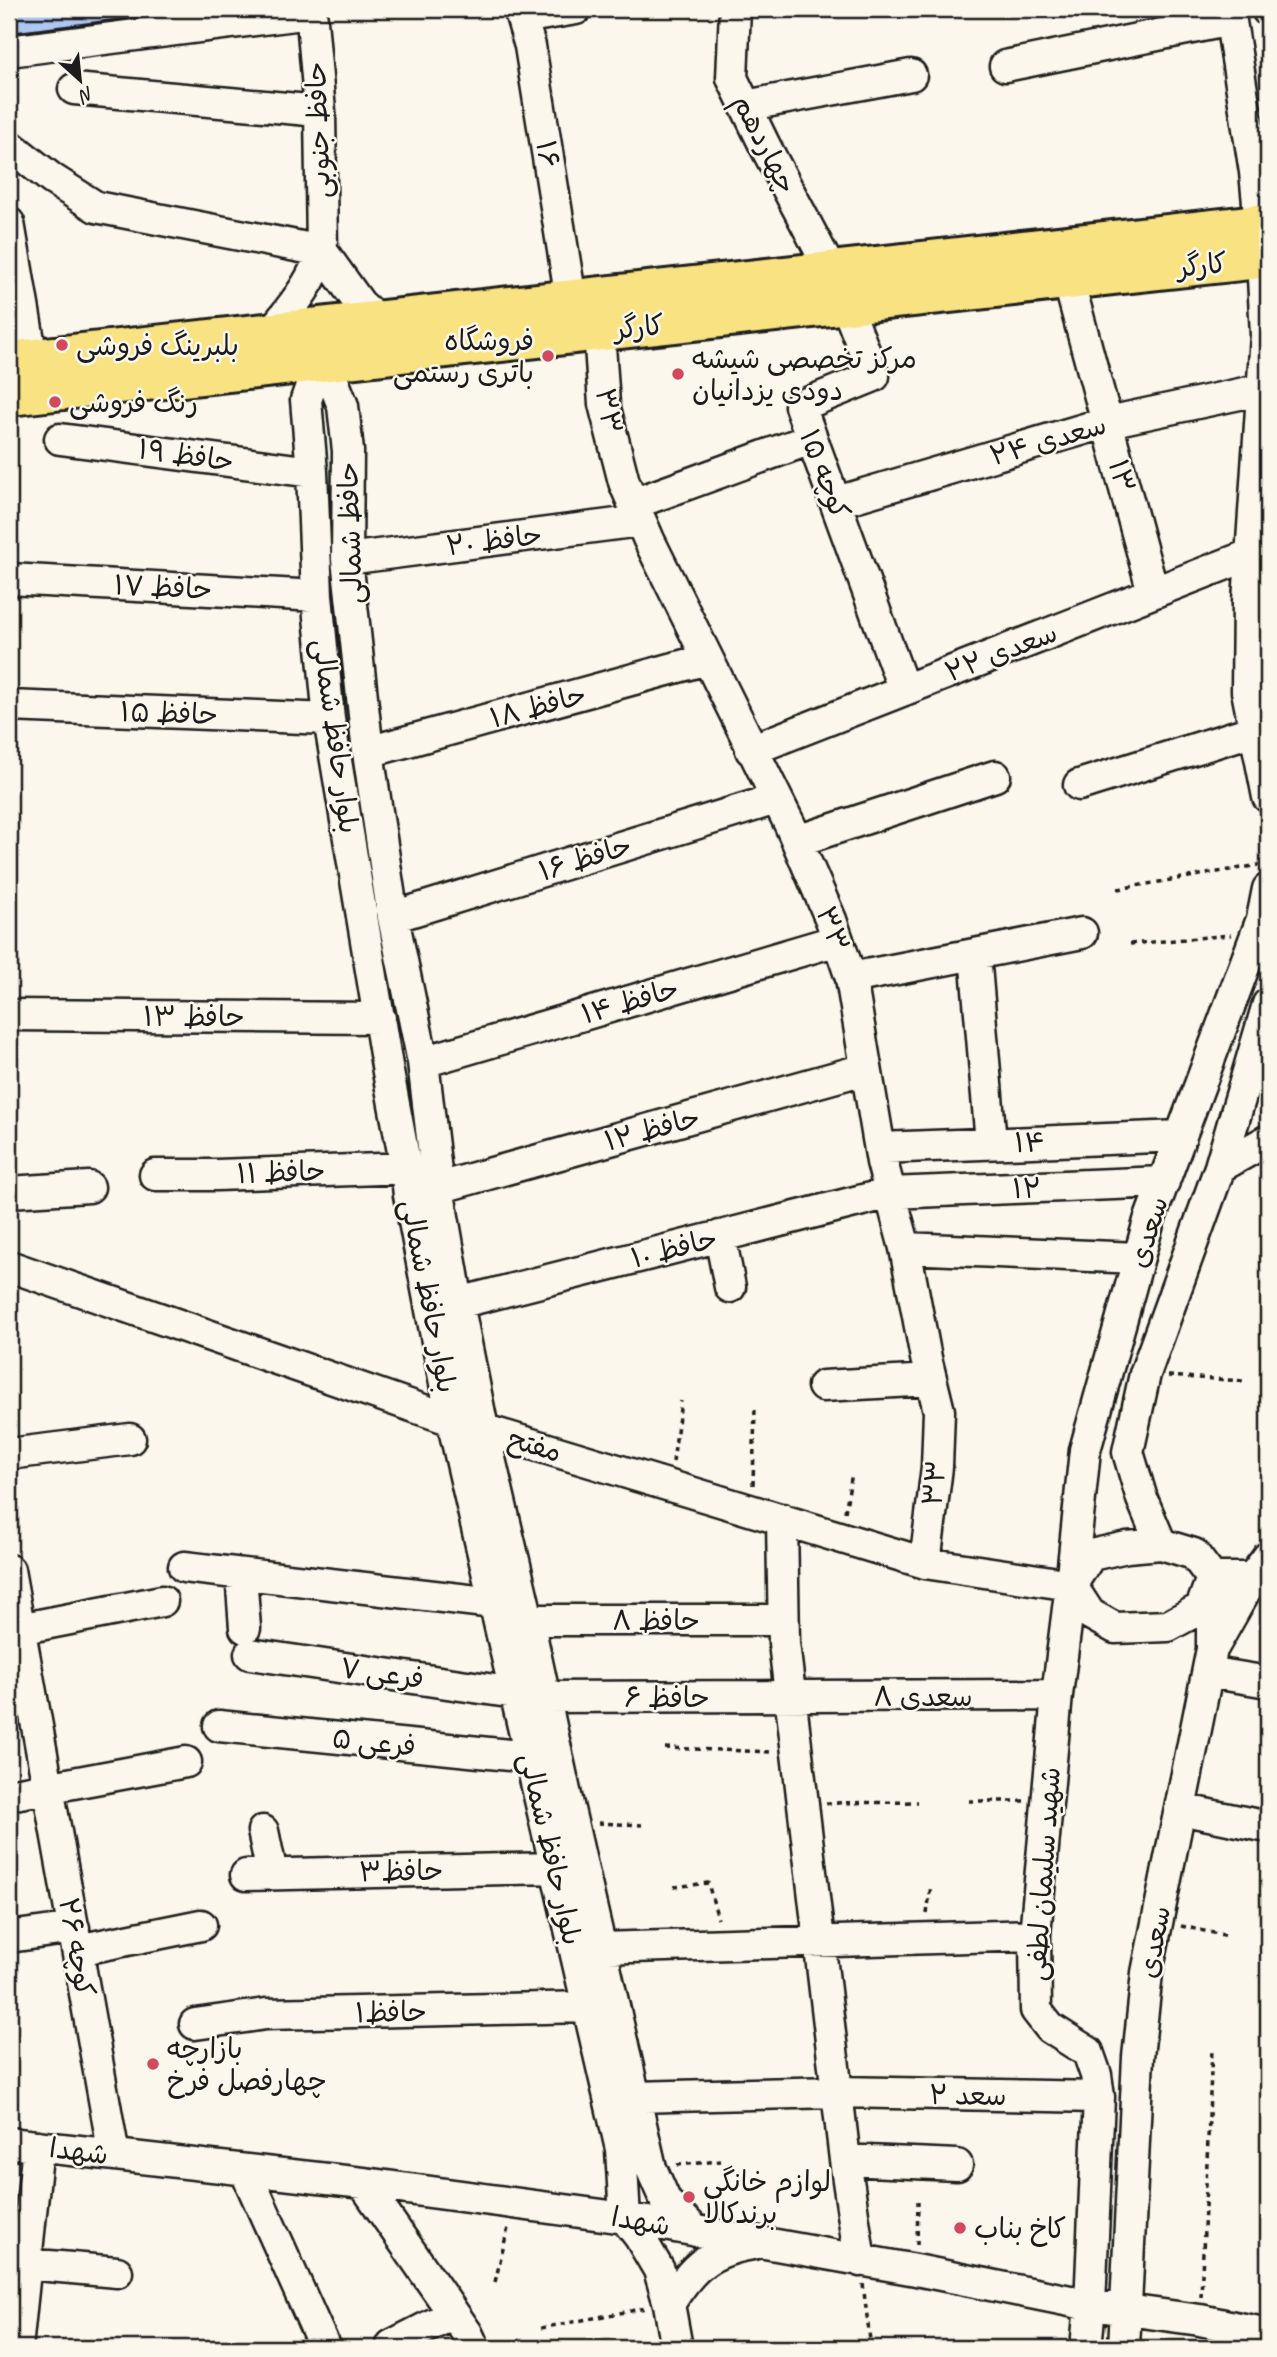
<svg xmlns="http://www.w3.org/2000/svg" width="1277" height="2357" viewBox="0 0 1277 2357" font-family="Caveat,'Playpen Sans Arabic',sans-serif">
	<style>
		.building { fill: #adc6f4; stroke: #1c1c1c; stroke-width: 2 }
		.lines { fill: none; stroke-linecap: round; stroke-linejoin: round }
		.minor-casing { stroke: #1c1c1c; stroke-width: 35 }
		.major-casing { stroke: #1c1c1c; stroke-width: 44 }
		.path { stroke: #1c1c1c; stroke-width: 3.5; stroke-dasharray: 5 5; stroke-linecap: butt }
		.minor { stroke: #fbf7ec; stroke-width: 30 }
		.major { stroke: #f8e281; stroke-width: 38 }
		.poi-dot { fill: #d1495b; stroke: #fbf7ec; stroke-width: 2.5 }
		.labels { text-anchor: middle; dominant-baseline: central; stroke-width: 5; stroke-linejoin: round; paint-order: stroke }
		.street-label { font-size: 28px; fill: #1c1c1c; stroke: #fbf7ec }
		.poi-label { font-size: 28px; fill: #1c1c1c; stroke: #fbf7ec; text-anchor: start }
	</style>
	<rect width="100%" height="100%" fill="#fbf7ec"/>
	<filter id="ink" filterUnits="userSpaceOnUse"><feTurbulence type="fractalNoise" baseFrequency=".0143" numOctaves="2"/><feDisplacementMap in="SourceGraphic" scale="14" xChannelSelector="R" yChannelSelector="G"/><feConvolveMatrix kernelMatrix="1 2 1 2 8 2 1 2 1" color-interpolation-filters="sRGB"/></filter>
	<g filter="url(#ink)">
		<path class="building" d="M9,9H186V11L9,33Z"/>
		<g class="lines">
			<g class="minor-casing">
				<path id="minor" d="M519,9L530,46L571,300
					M735,9L732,78L765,146L831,271
					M1229,9L1255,172L1260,224
					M1268,9V11
					M522,18L576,9
					M9,51L311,13
					M1005,66L1231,20
					M74,89L320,111
					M745,106L911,75
					M9,145L52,179L96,207L322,251
					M9,223L32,358
					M322,251L360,304L378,321
					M1262,259L1266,335L1248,601L1247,691L1268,797
					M1068,279L1153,592
					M846,304L874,376L800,406L904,690
					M599,331L604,404L624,482L649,540L790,825L831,920L851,978L882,1162L905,1248L926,1358L939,1411L937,1467L925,1563
					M271,333C292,306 312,284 322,251L320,111L311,9
					M60,439L312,472
					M837,502L1108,422L1263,389
					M633,504L811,439
					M347,559L640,521
					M9,579L317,596
					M9,706L329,719
					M751,750L1252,554
					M368,752L707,659
					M1079,785L1255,730
					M797,841L995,776
					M393,917L776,799
					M975,954L991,1143
					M851,978L1082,933
					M9,1015L380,1018
					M423,1062L838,940
					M880,1148L1181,1136
					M1220,1167L1268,1140
					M155,1175H217L406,1168
					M438,1188L865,1069
					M9,1192L89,1187
					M720,1236L730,1287
					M905,1248L1138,1258
					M9,1266L452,1420L925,1563L1071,1585
					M458,1303L890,1193L1164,1182
					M823,1386L931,1380
					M9,1454L130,1439
					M782,1519L784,1643L845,2160L860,2261
					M1161,1544L1142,1499L1128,1452L1145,1374L1220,1167L1268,1004
					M1161,1544L1194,1554L1212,1578L1201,1608L1168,1626L1115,1628L1090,1614L1071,1585L1091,1555L1127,1547Z
					M184,1567L494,1603
					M9,1570L114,2155
					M241,1574L245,1628
					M528,1620H783
					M19,1629L162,1601
					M1214,1646L1253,1577L1268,1557
					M250,1654L515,1693
					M1208,1672L1268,1682
					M545,1697L1057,1695
					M219,1726L530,1757
					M9,1795L186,1762
					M1180,1809L1268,1827
					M263,1831L272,1874
					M246,1875L555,1868
					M9,1937L74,1928
					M600,1948L1035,1935
					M78,1950L201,1925
					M195,2024L266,2014L588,2007
					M634,2097L837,2092L1099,2097
					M9,2143L363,2183L625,2218L916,2270L1090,2305L1200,2320L1268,2334
					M845,2160L957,2165
					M245,2170L325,2348
					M363,2183L467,2333L474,2348
					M26,2264L117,2272
					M669,2304C692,2267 709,2251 753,2244
					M392,2345L453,2314
					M17,2348L38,2146
					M677,2348L669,2304L659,2270L639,2236L625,2218L621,2149L452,1420L409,1195L406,1168L388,1072L329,719L317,596L312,472L306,400L319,363L332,378L343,406L348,451L347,559L368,752L393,917L423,1062L438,1188L458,1303L483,1429L528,1620L568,1805L651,2168L666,2202L696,2231
					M1086,2348L1090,2305L1099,2097L1096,2075L1088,2052L1050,2028L1036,2010L1035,1935L1057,1695L1071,1585L1085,1450L1149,1221L1262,919L1268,889
					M1124,2348L1138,2057L1147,1973L1212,1649V1578H1268"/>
			</g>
			<g class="major-casing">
				<path id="major" d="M9,361L1268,223
					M9,396L1268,258"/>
			</g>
			<path class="path" d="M1118,889L1259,865
				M1130,944L1231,935
				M1168,1376L1244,1381
				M673,1462L681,1401
				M753,1485L755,1407
				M845,1512L852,1473
				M665,1748L772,1752
				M969,1801H1024
				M826,1803L918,1802
				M598,1823L642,1825
				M674,1887L708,1883L718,1919
				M927,1914L931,1885
				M1181,1926L1228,1936
				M677,2165L721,2161
				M917,2245L918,2201
				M495,2282L508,2228
				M863,2284L871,2348
				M1201,2297L1212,2049
				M541,2328L646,2308"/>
			<use href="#minor" class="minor"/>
			<use href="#major" class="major"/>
		</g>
	</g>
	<g class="poi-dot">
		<circle cx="62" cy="345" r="7"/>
		<circle cx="548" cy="356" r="7"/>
		<circle cx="678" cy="374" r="7"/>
		<circle cx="55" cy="402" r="7"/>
		<circle cx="153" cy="2064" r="7"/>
		<circle cx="689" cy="2197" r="7"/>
		<circle cx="960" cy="2228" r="7"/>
	</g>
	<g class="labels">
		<g class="street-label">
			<text transform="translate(318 130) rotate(-92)">حافظ جنوبی</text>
			<text transform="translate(765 144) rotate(63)">چهاردهم</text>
			<text transform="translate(548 154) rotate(80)">۱۶</text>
			<text transform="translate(1202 265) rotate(-6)">کارگر</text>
			<text transform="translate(639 327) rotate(-6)">کارگر</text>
			<text transform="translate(609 411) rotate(80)">۳۳</text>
			<text transform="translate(1048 440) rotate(-16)">سعدی ۲۴</text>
			<text transform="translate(186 455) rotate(8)">حافظ ۱۹</text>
			<text transform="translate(825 474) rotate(69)">کوچه ۱۵</text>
			<text transform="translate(1122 476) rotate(75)">۱۳</text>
			<text transform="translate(350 533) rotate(-92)">حافظ شمالی</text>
			<text transform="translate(494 540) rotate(-7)">حافظ ۲۰</text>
			<text transform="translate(163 587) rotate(3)">حافظ ۱۷</text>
			<text transform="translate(1001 652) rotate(-21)">سعدی ۲۲</text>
			<text transform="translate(538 706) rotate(-15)">حافظ ۱۸</text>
			<text transform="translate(169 713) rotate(2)">حافظ ۱۵</text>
			<text transform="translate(336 736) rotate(82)">بلوار حافظ شمالی</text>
			<text transform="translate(585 858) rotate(-17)">حافظ ۱۶</text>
			<text transform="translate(833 929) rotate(69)">۳۳</text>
			<text transform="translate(630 1001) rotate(-16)">حافظ ۱۴</text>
			<text x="194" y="1016">حافظ ۱۳</text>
			<text transform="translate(652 1129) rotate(-15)">حافظ ۱۲</text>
			<text transform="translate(1030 1142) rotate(-2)">۱۴</text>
			<text transform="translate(281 1172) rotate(-2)">حافظ ۱۱</text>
			<text transform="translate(1027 1188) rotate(-2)">۱۲</text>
			<text transform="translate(1148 1232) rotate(-72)">سعدی</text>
			<text transform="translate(674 1248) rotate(-14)">حافظ ۱۰</text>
			<text transform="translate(429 1296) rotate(79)">بلوار حافظ شمالی</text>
			<text transform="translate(535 1445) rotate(17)">مفتح</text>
			<text transform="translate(934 1483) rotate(-84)">۳۳</text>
			<text x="656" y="1620">حافظ ۸</text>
			<text transform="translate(382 1673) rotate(8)">فرعی ۷</text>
			<text x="923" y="1696">سعدی ۸</text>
			<text x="667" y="1697">حافظ ۶</text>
			<text transform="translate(374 1742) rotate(6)">فرعی ۵</text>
			<text transform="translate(551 1849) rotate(77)">بلوار حافظ شمالی</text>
			<text transform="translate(401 1871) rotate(-1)">حافظ۳</text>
			<text transform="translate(1043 1874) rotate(-86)">شهید سلیمان لطفی</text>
			<text transform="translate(1154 1942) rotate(-79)">سعدی</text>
			<text transform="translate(77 1947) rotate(80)">کوچه ۲۶</text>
			<text transform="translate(391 2012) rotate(-1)">حافظ۱</text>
			<text transform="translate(968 2095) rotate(1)">سعد ۲</text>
			<text transform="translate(79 2151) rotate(7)">شهدا</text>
			<text transform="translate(641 2221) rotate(10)">شهدا</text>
		</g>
		<g class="poi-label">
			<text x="534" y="340" text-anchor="end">فروشگاه<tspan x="534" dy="32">باتری رستمی</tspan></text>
			<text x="76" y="345">بلبرینگ فروشی</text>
			<text x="692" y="358">مرکز تخصصی شیشه<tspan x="692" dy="32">دودی یزدانیان</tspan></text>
			<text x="69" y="402">رنگ فروشی</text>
			<text x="167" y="2048">بازارچه<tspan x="167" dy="32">چهارفصل فرخ</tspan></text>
			<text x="703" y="2181">لوازم خانگی<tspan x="703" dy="32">برندکالا</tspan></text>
			<text x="974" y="2228">کاخ بناب</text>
		</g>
	</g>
	<rect width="1277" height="2357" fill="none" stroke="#fbf7ec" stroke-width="35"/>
	<rect x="18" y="18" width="1242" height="2322" fill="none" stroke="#1c1c1c" stroke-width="2.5" filter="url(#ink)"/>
	<g transform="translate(80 80) rotate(153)" stroke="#fbf7ec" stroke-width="5" paint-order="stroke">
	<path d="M0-5L12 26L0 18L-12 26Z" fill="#1c1c1c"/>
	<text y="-10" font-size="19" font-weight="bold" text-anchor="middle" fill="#1c1c1c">N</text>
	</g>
</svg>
